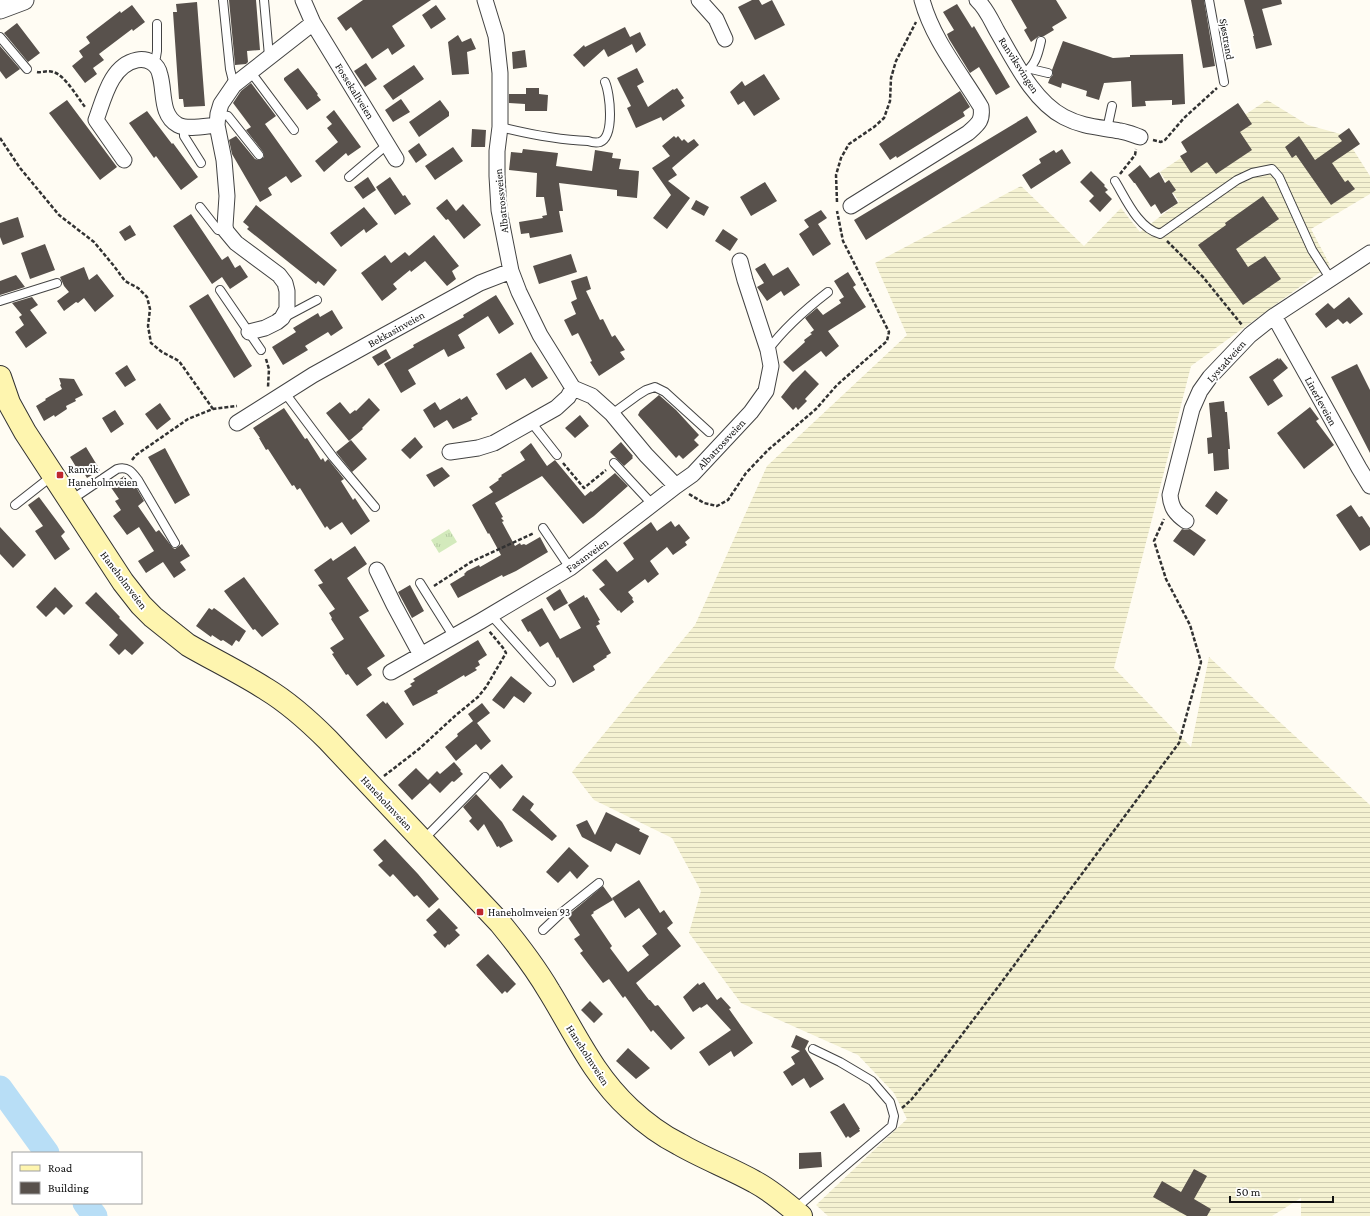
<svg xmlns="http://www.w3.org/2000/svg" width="1370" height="1216" viewBox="0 0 1370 1216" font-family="'Crimson Pro',serif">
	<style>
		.farmland { fill: url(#farmland-rules) }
		.grass { fill: url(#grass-tufts) }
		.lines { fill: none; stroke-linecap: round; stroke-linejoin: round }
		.river { stroke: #b8def6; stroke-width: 25 }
		.building { fill: #58514c }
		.service-casing { stroke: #434343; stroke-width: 10 }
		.minor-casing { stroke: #434343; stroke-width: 17 }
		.tertiary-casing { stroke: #434343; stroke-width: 21 }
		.secondary-casing { stroke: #323232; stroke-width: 24 }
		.path { stroke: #323232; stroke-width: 2.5; stroke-dasharray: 4 2; stroke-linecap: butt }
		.service { stroke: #fff; stroke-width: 8 }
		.minor { stroke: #fff; stroke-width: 15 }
		.tertiary { stroke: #fff; stroke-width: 19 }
		.secondary { stroke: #fef5af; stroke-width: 22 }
		.poi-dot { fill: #bf282f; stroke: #fff; stroke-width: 1.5 }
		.labels { text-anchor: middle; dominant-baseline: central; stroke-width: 4; stroke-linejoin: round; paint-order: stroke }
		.street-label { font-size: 11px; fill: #101010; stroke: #fff }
		.poi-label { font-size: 11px; fill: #101010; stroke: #fff; text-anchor: start }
	</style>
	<defs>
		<pattern id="farmland-rules" width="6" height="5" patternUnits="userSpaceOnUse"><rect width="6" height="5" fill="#f5f2d2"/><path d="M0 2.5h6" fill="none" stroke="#d1ceb3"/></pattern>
		<pattern id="grass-tufts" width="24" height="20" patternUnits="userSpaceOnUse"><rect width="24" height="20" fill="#d3eabc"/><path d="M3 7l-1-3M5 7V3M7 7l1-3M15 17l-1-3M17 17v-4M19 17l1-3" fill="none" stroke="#b4c8a1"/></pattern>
	</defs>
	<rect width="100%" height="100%" fill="#fffcf3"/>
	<path class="farmland" d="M1267,100L1308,125L1344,135L1370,176V194L1311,229L1330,265L1191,366L1114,668L1191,747L1209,657L1370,805V1216H1301V1198L1272,1216H828L816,1205L907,1119L894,1093L858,1055L741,1003L689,933L701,891L672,838L594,800L572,772L695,625L767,466L907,335L875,263L1021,186L1084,246L1121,208L1140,232L1179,202L1160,172Z"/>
	<path class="grass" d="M449,529L457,542L439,553L431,540Z"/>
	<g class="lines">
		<path class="river" d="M0,1088L47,1153
			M85,1203L95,1216"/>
	</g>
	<path class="building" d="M229,0H256L260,50L247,51L248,62L246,64L235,65Z
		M363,0H431L392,26L405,46L392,55L388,48L372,59L351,27L346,31L337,18Z
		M752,0H759L762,5L772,0L785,25L755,40L738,7Z
		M1011,0H1056L1067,18L1052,27L1054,30L1044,36H1039L1031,42L1024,30L1027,28Z
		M1191,0H1204L1215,66L1203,68Z
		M1244,0H1281L1282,4L1262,9L1272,45L1256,49L1253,36H1254Z
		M197,2L205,106L184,107L183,99H179L173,12H177L176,4Z
		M957,4L972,28L974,26L1010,87L996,95L979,67L970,73L949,39L947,34L954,30L943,12Z
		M132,5L145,22L133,31L132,29L99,54L104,60L93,68L97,74L85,83L72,66L83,57L79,51L90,43L86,37L120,11L121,13Z
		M436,5L446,19L431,29L422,15Z
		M17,23L40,53L28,62L4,33Z
		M625,27L630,37L640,32L646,45L636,53L632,44L608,57L604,49L584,67L573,55L584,45L585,47Z
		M458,35L462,42L471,38L476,49L467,52L469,74L452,75L448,42Z
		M1063,41L1113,58L1130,57V55L1183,54L1185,104L1172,105V100L1145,101L1146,106L1132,107L1131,81L1104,83L1099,100L1086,96L1087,91L1062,83L1061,88L1048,83L1050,78L1053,75L1052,70Z
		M0,46L20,69L6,79L0,71Z
		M525,50L527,67L513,69L512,52Z
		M366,63L377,79L365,87L354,71Z
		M414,65L424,79L393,100L383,86Z
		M298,68L318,94L317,95L321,100L307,110L284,80V78Z
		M637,68L644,82L637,86L648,107L673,89L674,90L677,88L684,98L681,100L685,106L663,121L661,117L636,128L627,108L631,106L617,78Z
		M764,74L780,99L754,116L744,101L738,105L730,92L742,81L745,86Z
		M251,83L276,116L265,124L302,176L291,183L286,176L268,188L272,195L260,202L232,154L229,140L236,136L255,159L259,160L264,157L263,152L246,130L251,127L233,103L241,91Z
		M526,88H539V94L548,95L547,111H525V104L509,103V94H526Z
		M960,91L970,107L963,112L965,116L897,158L896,156L890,160L879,144Z
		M401,99L410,112L393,122L385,110Z
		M67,100L117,167L100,180L49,113Z
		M440,100L449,112V116L419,137L409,122Z
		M1238,103L1252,124L1240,132L1252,150L1216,174L1207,162L1191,173L1180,156L1187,152L1181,142Z
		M334,110L361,147L348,156L346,153L324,172L315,161L338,142L327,128L332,124L326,117Z
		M147,111L172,144L173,143L198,177L181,190L156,156L154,158L129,123Z
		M1027,116L1037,132L866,240L854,220Z
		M1349,128L1360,144L1332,163L1345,182L1348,180L1355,189L1331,205L1296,155L1292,158L1285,147L1299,136L1315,160L1342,141L1338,136Z
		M472,129L486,130L485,147H471Z
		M674,136L676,138L678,136L682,141L684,139L688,143L694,139L699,145L672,168L677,175L668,181L690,198L667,229L653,218L671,195L652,168L670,156L662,146Z
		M419,143L427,155L416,163L408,151Z
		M453,147L463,161L435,180L425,166Z
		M523,149L558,153L556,166L592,171L595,150L613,153L612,158L621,159L619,169L639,171L637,198L617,196V190L559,183L563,211H559L563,232L530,238L529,233L521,234L519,222L543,218L542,216L547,215L544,197H536L537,173L509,170L511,152L522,153Z
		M1062,149L1071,163L1031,189L1022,175L1041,163L1039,159L1054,150L1056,153Z
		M1140,165L1150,178L1159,172L1165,183L1169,180L1176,190L1172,193L1178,203L1161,214L1155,204L1151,207L1135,183H1134L1128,175Z
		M1091,171L1105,185L1104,186L1108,190L1105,192L1112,199L1100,212L1089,201L1094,196L1080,182Z
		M368,177L376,190L363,199L354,187Z
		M390,177L403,196L405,195L411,204L395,215L376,187Z
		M765,182L777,201L751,216L740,197Z
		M1263,196L1279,219L1236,249L1248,267L1265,256L1281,279L1243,305L1198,245L1226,225L1225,223Z
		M447,199L456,211L463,204L481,225L464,239L448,219L446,220L436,208Z
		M696,200L709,207L704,216L691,209Z
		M256,205L337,270L324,286L318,281L316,284L247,229L249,227L243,222Z
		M364,207L378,224L366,233L364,229L341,247L330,233Z
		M821,210L827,218L818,224L831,244L813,256L799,234L809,227L804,220Z
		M191,214L222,260L228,256L235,268L240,265L248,277L230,289L222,277L212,284L173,226Z
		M18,217L24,237L3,245L0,237V223Z
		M130,225L136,235L125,241L119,232Z
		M723,229L738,239L730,251L715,241Z
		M434,235L459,266L452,271L456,279L447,286L425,261L411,272L410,270L393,284L397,289L382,301L361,273L385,255L391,263L405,252L409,256Z
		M45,244L55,270L30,279L21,253Z
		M571,254L577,272L539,284L533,266Z
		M765,263L773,276L788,267L800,285L784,296L781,291L767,301L757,287L764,283L755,269Z
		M84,267L89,280L97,274L114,296L95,312L84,298L78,303L76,302L64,311L57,301L69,292L64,286L60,277Z
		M848,272L856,285L853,287L866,307L828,331L839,346L826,357L821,351L793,372L783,362L805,342L804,340L812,334L810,333L814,330L805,318L817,308L823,315L841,303L839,300L844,297L834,281Z
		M16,275L25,287L0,295V281Z
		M587,276L591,289L586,291L600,320L603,319L612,337L615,335L625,350L620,352L625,359L599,376L590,362L592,361L578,333L572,336L564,320L576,314L571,302L577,299L571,281Z
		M208,294L252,366L234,378L189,306Z
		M496,295L514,324L499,334L488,316L458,335L465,348L448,357L444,349L408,370L416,384L401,393L384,364L414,347L413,345L464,317L463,315Z
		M32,297L38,305L30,310L47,333L26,348L15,332L24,325L19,317L22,315L12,303Z
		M1349,297L1363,314L1350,324L1347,321L1343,324L1338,319L1326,328L1315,314L1328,303L1334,309Z
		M332,310L343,328L331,336L328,332L305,346L308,350L283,365L272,347L296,332L293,328L318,313L320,317Z
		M386,349L391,358L378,366L372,357Z
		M531,352L548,378L532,388L525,378L506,390L496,374Z
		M1278,358L1279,360L1280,358L1288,368L1273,380L1283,396L1268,406L1249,377Z
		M1357,364L1370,390V453L1331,377Z
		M127,365L136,380L125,387L115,373Z
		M805,370L819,384L805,399L807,401L798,410L796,407L793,410L781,397L792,383Z
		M59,378L74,379L83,395L75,399L76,401L66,406L67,409L55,417L54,415L44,421L36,406L46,400L45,399L62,389L60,385L61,384Z
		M659,395L676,410L699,435L694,440L699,445L683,459L679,455L676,458L638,415L640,411Z
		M467,396L478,414L471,418L472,420L453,429L447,420L434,428L423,410L435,402L440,410L460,398L461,400Z
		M369,398L380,410L362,428L363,429L349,441L326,413L340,402L350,414L355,410L356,411Z
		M1224,401L1225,412H1227L1230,449H1228L1229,469L1214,471L1213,453L1208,454L1207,438L1212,437L1209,403Z
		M160,403L171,419L157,430L145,414Z
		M1310,407L1319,419L1316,421L1334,445L1304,469L1277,433Z
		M284,408L305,439L307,438L321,460L323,458L325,462L328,459L344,479L341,481L353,500L355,498L370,521L351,535L342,522L330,530L327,526L325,528L300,488L297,490L294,485L292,486L268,449L266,450L259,438H260L253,428Z
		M115,410L124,424L111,433L102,418Z
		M580,415L589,426L575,438L565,428Z
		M415,437L423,447L410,459L401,450Z
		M351,440L367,459L352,472L336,452Z
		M621,442L633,456L632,457L633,458L624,466L610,452Z
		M531,443L547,466L555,460L585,496L591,491L592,492L615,473L628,486L594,516L583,524L542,476L495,503L503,517L501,518L504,521L502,522L515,546L520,543L521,545L524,544L526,545L540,537L548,552L516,571L503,577L502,575L458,598L450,584L465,575L464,574L467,571L479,565L480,567L501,555L489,533L488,534L472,505L493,492L489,487L499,480L498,479L502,476L501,475L525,460L520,452Z
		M86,447L100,470L87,478L84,473L81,475L70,457Z
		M165,448L190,495L175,504L148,457Z
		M442,467L450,476L434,487L426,475Z
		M124,476L134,489L136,487L144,501L138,506L156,532L159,530L173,548L175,549L182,544L190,556L180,562L186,570L174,578L163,562L146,573L138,561L154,551L139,527L127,535L113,516L121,510L115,501L119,499L110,486Z
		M1216,491L1228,500L1217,515L1205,506Z
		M39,497L65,532L61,536L70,549L55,560L35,531L43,526L28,505Z
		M1351,505L1359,517L1362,516L1370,528V545L1360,551L1336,515Z
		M671,521L675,527L679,524L690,538L685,542L687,545L673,555L667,547L650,561L659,574L648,583L645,579L628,592L633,598L632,599L634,602L621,613L619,610L618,611L599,589L605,585L592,570L606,559L617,572L634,559L623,543L651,522L657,531Z
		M0,527L26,555L13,568L0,554Z
		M1182,529L1185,530L1190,529L1206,540L1194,556L1173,541Z
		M355,546L367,564L347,578L369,611L359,617L385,656L367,668L372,675L357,686L348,674L346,675L332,654L334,653L330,648L344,639L331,619L332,618L329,613L335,609L318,585L323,583L314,570L331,558L333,561Z
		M244,577L279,624L262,637L255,629L253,630L224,591Z
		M410,585L424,611L412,618L398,592Z
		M55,587L73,606L64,615L56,607L46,617L36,607Z
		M560,589L568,603L554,611L546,598Z
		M96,592L120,617L119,618L144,643L132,655L125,649L119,655L109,645L118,635L85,603Z
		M584,595L585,598L587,597L600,620L598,621L600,624L596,626L611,653L606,656L607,657L593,666L595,670L573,683L558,657L557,658L548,642L540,647L530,631L528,632L521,620L542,608L560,639L581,628L568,605Z
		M209,608L212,610L214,608L246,631L239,642L236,640L232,646L223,640L221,641L212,635L211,637L196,626Z
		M478,640L487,655L478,661L480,665L475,668L477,670L465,677L464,675L459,678L437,691L438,693L413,706L404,691L412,686L410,684L415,681L413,679Z
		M511,676L532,693L524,703L514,696L504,709L492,700Z
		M383,701L386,704L387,702L404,724L386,739L366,715Z
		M482,703L490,713L477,723L491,741L481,750L476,744L456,761L445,747L458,736L457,734L473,721L468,714Z
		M454,762L461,770L460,771L463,774L454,782L452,781L440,793L430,783L412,800L398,785L416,768L428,780L437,771L440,774Z
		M502,764L513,777L500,789L490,778V775Z
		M476,794L502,822L513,841L500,848L499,846L497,847L484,824L478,831L469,821L472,818L463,807Z
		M523,795L534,804L530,810L557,836L552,841L512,810Z
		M606,812L640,829L639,831L649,836L640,855L616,843L611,852L582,837L576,825L587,820L595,835Z
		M385,839L418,874L439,899L429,908L417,895L414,897L393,874L390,877L378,865L383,861L373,850Z
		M569,847L589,866L577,879L570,871L558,883L546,872Z
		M639,880L660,913L664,910L673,923L667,928L681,946L636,983L649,1000H650L655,1006L658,1005L685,1038L671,1050L653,1030L651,1032L625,996L623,998L609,979L603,983L580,953L583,951L574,939L580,935L567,916L603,886L613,900L593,912L594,913L591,915L612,946L610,948L628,972L649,955L642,946L657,934L639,908L625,918L612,898Z
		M439,908L458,928L455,930L460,935L449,945L448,944L445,948L433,935L437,932L426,920Z
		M488,954L516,984L507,993L505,991L502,994L476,965Z
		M704,982L717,1000L721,997L731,1008L729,1009L753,1043L734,1057L731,1051L709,1066L699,1052L731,1030L707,1004L701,1008L700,1007L693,1012L683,997L698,983L699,985Z
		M590,1001L603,1014L594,1023L581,1010Z
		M796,1035L809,1041L805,1049L824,1079L810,1088L804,1078L792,1086L783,1072L795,1064L791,1057L800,1051L791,1047Z
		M628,1048L650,1068L636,1079L616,1061Z
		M844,1103L860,1129H859L860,1131L850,1138L848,1136L846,1138L830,1112Z
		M821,1152L822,1167L799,1169V1153Z
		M1194,1169L1207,1176L1194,1199L1211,1209L1207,1216H1187L1153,1197L1162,1181L1181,1192Z"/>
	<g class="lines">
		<g class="service-casing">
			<path id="service" d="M223,0L230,69L234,85
				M264,0L269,56
				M1209,0L1224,82
				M0,37L27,69
				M151,62L156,57L157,51V24
				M1031,69L1048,73
				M250,71L294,130
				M1023,74C1035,66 1038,55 1041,41
				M218,114L228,116L259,155
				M500,127C528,134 559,140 588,141C591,142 596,143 600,142C615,136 610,93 605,82
				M184,128V136L201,163
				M1107,129L1112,106
				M349,177L388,144
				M1115,181C1126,199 1138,228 1160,234L1237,180L1252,173L1272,169L1279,177L1312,250L1330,278
				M200,207L218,230L226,231
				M220,290L261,350
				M0,301L57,283
				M285,317L317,300
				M768,350C785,327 806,309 828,292
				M285,393L333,457L375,507
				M612,414L638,395L646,390L655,387L665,392L709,432
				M531,422L557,455
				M614,463L653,505
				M71,500L117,469C128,466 132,472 138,480L175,543
				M15,505L52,476
				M543,528L570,568
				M420,583L454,637
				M491,615L551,682
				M423,840L485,777
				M543,930L560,914L599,883
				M795,1209L832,1177L892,1126L894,1116L890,1102L872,1081L840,1062L813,1049"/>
		</g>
		<g class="minor-casing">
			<path id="minor" d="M303,0L313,23L396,159
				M485,0L496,36L500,73V127L497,151V176L499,210L511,271L519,292L540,335L573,388L592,396L612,414L646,455L676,486
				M699,0L716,19L725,39
				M977,0C986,8 991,20 997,31C1014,60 1033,101 1064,117C1083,127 1099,127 1120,131C1127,132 1134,135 1140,137
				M124,160L96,120C104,98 111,65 137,60C148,58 158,64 160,75C165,92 160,115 178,125C187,130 206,126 217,125
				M851,206L968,133C978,124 983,121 981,107C960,72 933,40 922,0
				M1274,316L1359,468L1370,486
				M249,332L265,328L277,322L282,318L287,309V291L285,283L279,275L236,243L226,231L225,226L227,196L224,160L217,125L218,114L221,104L234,85L313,23
				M237,423L313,375L385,335L480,283L511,271
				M450,452L478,448L494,443L556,408L568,397L573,388
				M1186,521C1176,514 1171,508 1170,495L1192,409L1200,391L1210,377L1250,335L1274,316L1370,253
				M377,570L394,605L421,655
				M391,672L481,621L570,568L676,486L693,474L751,412L766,391L771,366L768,350L745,280L740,261"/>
		</g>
		<g class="tertiary-casing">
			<path id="tertiary" d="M0,9L24,0"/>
		</g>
		<g class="secondary-casing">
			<path id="secondary" d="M0,377L9,403L25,432L123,582L141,605L153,617L188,645C214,660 241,673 266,689C289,703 309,721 328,740L500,923C518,945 535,967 549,991C575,1033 593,1075 630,1109C644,1122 661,1135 679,1144C703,1158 730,1168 755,1182C772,1191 787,1204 801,1216"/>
		</g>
		<path class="path" d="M37,72C42,73 47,70 53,72C64,74 78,98 85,107
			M0,138L20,168L59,215L94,242L114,266L125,281L138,288L147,297L150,309L148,326L151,343L162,352L179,361L213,409
			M1153,140L1161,142L1165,140L1184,118L1217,88
			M1120,174L1135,155L1136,149
			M837,202L836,175L841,158L849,144L874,127L884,118L890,101L891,78L896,61L916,22
			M1167,241L1203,277L1242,325
			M266,359L269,369L268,387
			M132,460L136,455L188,419L213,409L237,406
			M563,463L584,488L606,470
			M689,494L704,503L717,506L728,500L746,473L768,450L816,409L837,385L887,341L889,332L843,241L837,211
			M434,586L471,562L534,533
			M384,776L419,749L456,715L478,697L486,687L506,653L504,649L489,631
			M902,1108L911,1100L933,1073L995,991L1179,743L1201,662L1190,625L1166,579L1154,541L1164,519"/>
		<use href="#service" class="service"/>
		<use href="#minor" class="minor"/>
		<use href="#tertiary" class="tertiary"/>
		<use href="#secondary" class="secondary"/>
	</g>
	<g class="poi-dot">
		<rect x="56" y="471" width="8" height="8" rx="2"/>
		<rect x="476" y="908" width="8" height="8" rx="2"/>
	</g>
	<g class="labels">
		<g class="street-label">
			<text transform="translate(1227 39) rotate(80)">Sjøstrand</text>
			<text transform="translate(1019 65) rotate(57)">Ranviksvingen</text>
			<text transform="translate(355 91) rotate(58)">Fossekallveien</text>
			<text transform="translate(501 201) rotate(-96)">Albatrossveien</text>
			<text transform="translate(396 329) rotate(-29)">Bekkasinveien</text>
			<text transform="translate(1226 361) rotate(-48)">Lystadveien</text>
			<text transform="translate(1321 401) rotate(61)">Linerleveien</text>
			<text transform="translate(721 444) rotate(-47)">Albatrossveien</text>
			<text transform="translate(587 555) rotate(-36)">Fasanveien</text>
			<text transform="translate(124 580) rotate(53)">Haneholmveien</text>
			<text transform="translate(387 803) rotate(47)">Haneholmveien</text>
			<text transform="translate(588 1055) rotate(57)">Haneholmveien</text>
		</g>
		<g class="poi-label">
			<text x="68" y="469">Ranvik<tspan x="68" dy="13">Haneholmveien</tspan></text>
			<text x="488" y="912">Haneholmveien 93</text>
		</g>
	</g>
	<rect x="12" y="1152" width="130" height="52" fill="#ffffff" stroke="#9f9f9f"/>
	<rect x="20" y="1165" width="20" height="6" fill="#fef5af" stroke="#9f9f9f"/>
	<text x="48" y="1172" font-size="12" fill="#101010">Road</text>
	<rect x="20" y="1182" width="20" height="12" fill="#58514c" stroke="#9f9f9f"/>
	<text x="48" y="1192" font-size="12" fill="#101010">Building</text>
	<path d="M1230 1196v6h103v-6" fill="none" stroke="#101010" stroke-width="2"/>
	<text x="1236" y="1196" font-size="12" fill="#101010" stroke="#ffffff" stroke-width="3" paint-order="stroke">50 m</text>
</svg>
